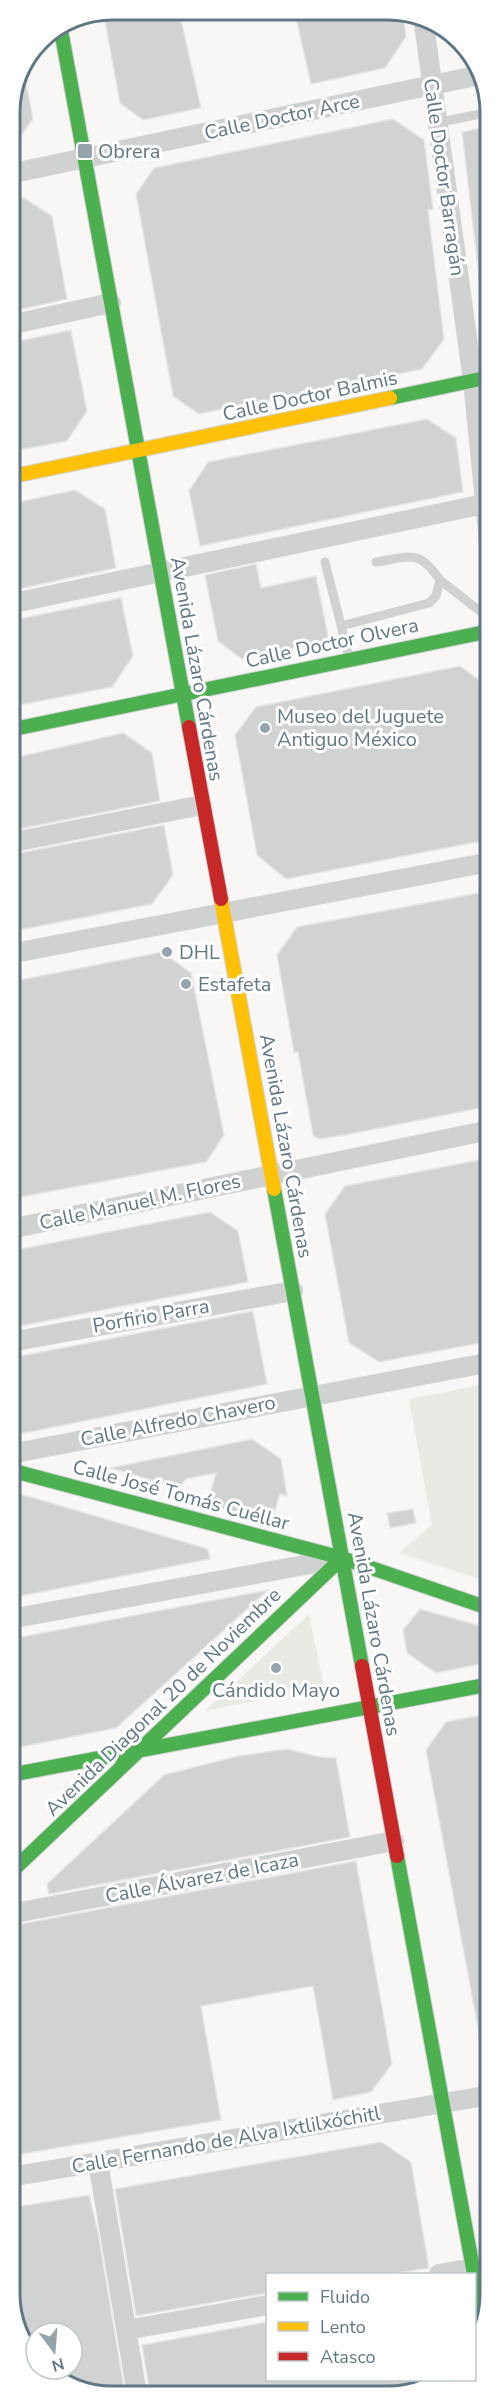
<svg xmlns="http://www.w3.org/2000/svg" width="500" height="2405" viewBox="0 0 500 2405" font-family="'Nunito Sans',sans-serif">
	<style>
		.green { fill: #e8ebe4 }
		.building { fill: #d1d3d3; stroke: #e7e6e6; stroke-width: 1.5 }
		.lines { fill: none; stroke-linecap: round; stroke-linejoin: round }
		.fast-casing { stroke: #d1d4d5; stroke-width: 16 }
		.slow-casing { stroke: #d1d4d5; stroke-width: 16 }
		.jam-casing { stroke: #d1d4d5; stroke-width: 16 }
		.lane { stroke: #d0d1d1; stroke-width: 9 }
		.street { stroke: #d0d1d1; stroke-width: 20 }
		.fast { stroke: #4caf50; stroke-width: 14 }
		.slow { stroke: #ffc107; stroke-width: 14 }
		.jam { stroke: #c62828; stroke-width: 14 }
		.poi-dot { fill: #95a4ac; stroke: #fff; stroke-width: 2 }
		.labels { text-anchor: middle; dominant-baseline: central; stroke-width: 6; stroke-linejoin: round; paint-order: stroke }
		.street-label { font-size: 20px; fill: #607884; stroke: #fff }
		.poi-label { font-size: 20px; fill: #607884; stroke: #fff; text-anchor: start }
		.rim { fill: none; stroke: #607884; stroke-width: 3 }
	</style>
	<rect width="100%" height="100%" fill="#f8f7f6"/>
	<path class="green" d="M491,1383V1583L399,1553L432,1525L409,1399Z
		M309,1614L324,1687L205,1711Z"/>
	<path class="building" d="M403,13L406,37L385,68L311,84L295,14Z
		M180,15L201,108L143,120L120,103L104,16Z
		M24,72L33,119L9,153V105Z
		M393,119L424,140L433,209L428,210L444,339L422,369L199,414L173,396L136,194L154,168Z
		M490,126V294H481L462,132Z
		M24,198L52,216L67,299L9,312V201Z
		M71,330L87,411L67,441L9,452V343Z
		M427,419L456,438L463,492L200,546L189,491L208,462Z
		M75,490L105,509L116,568L9,591V504Z
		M256,564L261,588L316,576L329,641L242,659L218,641L205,575Z
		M121,598L133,656L112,687L9,707V621Z
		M460,666L487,686L490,711V829L482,841L286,879L257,855L235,735L256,707Z
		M123,733L152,753L160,801L9,831V759Z
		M164,825L173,875L152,904L9,932V855Z
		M490,891V1106L345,1135L319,1139L313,1135L298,1052L294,1053L277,955L297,927Z
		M162,952L191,973L224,1135L206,1162L10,1199L9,982Z
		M490,1158L491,1341L379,1362L349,1343L325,1214L345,1186Z
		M210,1212L238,1231L248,1282L10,1328V1251Z
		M253,1311L267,1384L10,1436V1358Z
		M252,1439L281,1459L287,1496L280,1494L271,1523L207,1504L216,1473L186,1479L179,1488L110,1468Z
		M10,1491L208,1549L210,1559L10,1598Z
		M413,1509L416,1523L390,1528L387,1513Z
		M268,1590L116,1728L10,1749V1639Z
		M420,1609L491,1629V1662L436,1673L407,1653L403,1630Z
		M491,1713V2060H484L426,1750L446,1722Z
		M287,1749L320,1757L336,1758L350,1837L49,1894L47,1884L164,1775L238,1756Z
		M356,1861L392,2064L371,2092L333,2100L313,1986L201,2006L221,2120L10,2156V1926Z
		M381,2142L411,2162L429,2268L393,2274H267V2293L136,2316L115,2189Z
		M89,2195L98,2232L125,2394H91L48,2369H72V2333H36L35,2361L10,2306V2208Z
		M267,2322V2379H433L401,2395L150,2394L142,2345Z"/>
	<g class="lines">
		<g class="fast-casing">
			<path id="fast" d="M60,25L189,727
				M390,398L490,377
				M9,730L490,631
				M274,1189L362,1666
				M10,1470L342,1558L491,1609
				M10,1775L491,1684
				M397,1856L474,2274
				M10,1873L342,1558
				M474,2276L482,2318"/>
		</g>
		<g class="slow-casing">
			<path id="slow" d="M9,477L390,398
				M221,899L274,1189"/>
		</g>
		<g class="jam-casing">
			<path id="jam" d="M189,727L221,899
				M362,1666L397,1856"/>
		</g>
		<path class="lane" d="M436,123L490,112
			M470,353L490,348
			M325,562L349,657
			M376,562C411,557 418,548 440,580
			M341,626L429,603L436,596L440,580L490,619"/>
		<path class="street" d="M423,17L473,381L490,551
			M9,174L480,75
			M9,325L111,303
			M9,604L484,504
			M9,843L202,805
			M9,954L490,862
			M10,1229L490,1130
			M10,1342L293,1291
			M10,1454L491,1362
			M10,1619L337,1559
			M10,1914L394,1841
			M98,2162L137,2394
			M10,2177L491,2095
			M439,2274L473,2268
			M126,2330L268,2305"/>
		<use href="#fast" class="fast"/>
		<use href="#slow" class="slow"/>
		<use href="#jam" class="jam"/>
	</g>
	<g class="poi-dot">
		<rect x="77" y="143" width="16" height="16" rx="3"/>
		<circle cx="265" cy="728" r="6"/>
		<circle cx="167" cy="952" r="6"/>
		<circle cx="186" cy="984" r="6"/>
		<circle cx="276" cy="1668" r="6"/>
	</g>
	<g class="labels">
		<g class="street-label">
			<text transform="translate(282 117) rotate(-12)">Calle Doctor Arce</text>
			<text transform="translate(444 177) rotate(82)">Calle Doctor Barragán</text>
			<text transform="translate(310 396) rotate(-12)">Calle Doctor Balmis</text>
			<text transform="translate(332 643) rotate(-12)">Calle Doctor Olvera</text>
			<text transform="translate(197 669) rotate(80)">Avenida Lázaro Cárdenas</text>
			<text transform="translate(286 1146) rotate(80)">Avenida Lázaro Cárdenas</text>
			<text transform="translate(140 1202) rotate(-12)">Calle Manuel M. Flores</text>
			<text transform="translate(151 1316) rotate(-10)">Porfirio Parra</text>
			<text transform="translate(178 1421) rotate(-11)">Calle Alfredo Chavero</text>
			<text transform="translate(181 1495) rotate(15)">Calle José Tomás Cuéllar</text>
			<text transform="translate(374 1624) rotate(80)">Avenida Lázaro Cárdenas</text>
			<text transform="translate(163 1702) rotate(-44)">Avenida Diagonal 20 de Noviembre</text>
			<text transform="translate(202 1878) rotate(-11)">Calle Álvarez de Icaza</text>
			<text transform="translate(226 2140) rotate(-10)">Calle Fernando de Alva Ixtlilxóchitl</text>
		</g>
		<g class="poi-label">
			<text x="98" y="151">Obrera</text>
			<text x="277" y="716">Museo del Juguete<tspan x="277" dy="23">Antiguo México</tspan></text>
			<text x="179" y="952">DHL</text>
			<text x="198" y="984">Estafeta</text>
			<text x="276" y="1690" text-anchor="middle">Cándido Mayo</text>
		</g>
	</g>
	<path d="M0 0H500V2405H0ZM112 20H388A92 92 0 0 1 480 112V2294A92 92 0 0 1 388 2386H112A92 92 0 0 1 20 2294V112A92 92 0 0 1 112 20Z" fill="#fff" fill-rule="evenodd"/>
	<path class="rim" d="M112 20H388A92 92 0 0 1 480 112V2294A92 92 0 0 1 388 2386H112A92 92 0 0 1 20 2294V112A92 92 0 0 1 112 20Z"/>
	<rect x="266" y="2273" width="210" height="108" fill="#ffffff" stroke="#bfc9ce" stroke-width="1.5"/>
	<rect x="278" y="2292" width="30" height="9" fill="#4caf50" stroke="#bfc9ce" stroke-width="1.5"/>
	<text x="320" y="2303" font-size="18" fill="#607884">Fluido</text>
	<rect x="278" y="2322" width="30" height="9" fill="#ffc107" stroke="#bfc9ce" stroke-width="1.5"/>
	<text x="320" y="2333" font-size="18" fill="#607884">Lento</text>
	<rect x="278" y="2352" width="30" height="9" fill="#c62828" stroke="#bfc9ce" stroke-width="1.5"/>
	<text x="320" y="2363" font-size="18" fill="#607884">Atasco</text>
	<g transform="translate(54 2351) rotate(164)"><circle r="28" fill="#ffffff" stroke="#bfc9ce" stroke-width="1.5"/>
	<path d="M0-4.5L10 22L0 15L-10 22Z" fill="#95a4ac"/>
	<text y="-9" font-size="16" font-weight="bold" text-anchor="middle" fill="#607884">N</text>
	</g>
</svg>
